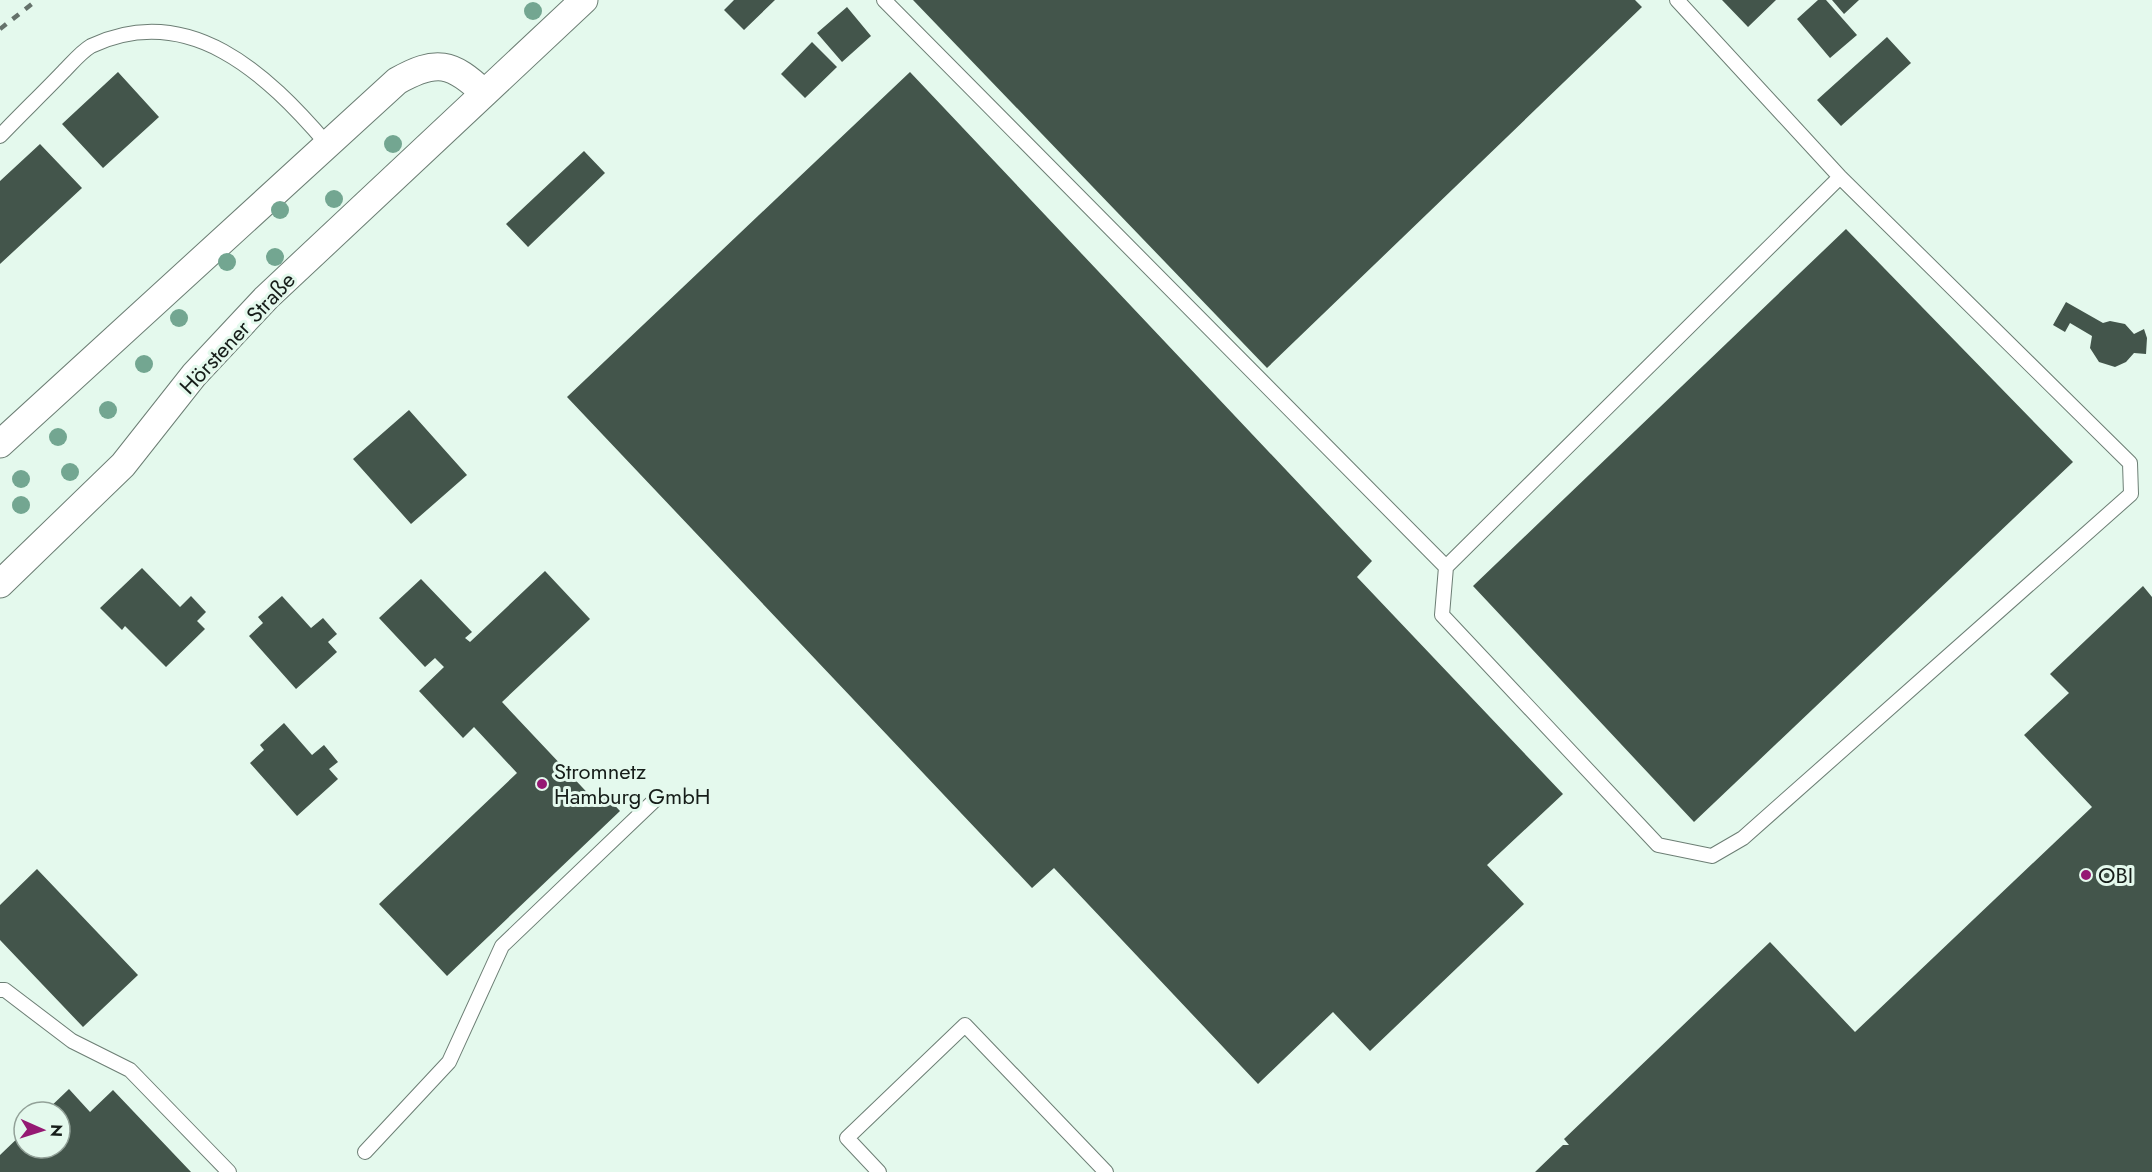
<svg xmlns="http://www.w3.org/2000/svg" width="2152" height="1172" viewBox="0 0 2152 1172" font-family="Jost,sans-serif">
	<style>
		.building { fill: #43554b }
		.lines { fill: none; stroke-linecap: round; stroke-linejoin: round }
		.service-casing { stroke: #6c7e74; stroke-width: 16 }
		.minor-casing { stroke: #6c7e74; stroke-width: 29 }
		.service { stroke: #fff; stroke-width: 14 }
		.minor { stroke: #fff; stroke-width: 27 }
		.rail { stroke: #65726b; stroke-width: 4.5; stroke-dasharray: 8 8; stroke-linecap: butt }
		.tree { fill: #73a691 }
		.poi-dot { fill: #951973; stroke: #e4f9ed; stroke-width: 2 }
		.labels { text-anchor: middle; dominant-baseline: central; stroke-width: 6; stroke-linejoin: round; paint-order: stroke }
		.street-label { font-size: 22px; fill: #161d19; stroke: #e4f9ed }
		.poi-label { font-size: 22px; fill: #161d19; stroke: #e4f9ed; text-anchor: start }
	</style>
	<rect width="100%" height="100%" fill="#e4f9ed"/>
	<path class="building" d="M734,0H775L744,30L724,10Z
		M913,0H1635L1642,7L1267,368Z
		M1722,0H1776L1748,27Z
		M1818,0H1826L1857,35L1830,58L1797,19Z
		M1832,0H1859L1844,14Z
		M847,7L871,36L842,62L817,33Z
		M1887,37L1911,63L1841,126L1817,100Z
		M812,42L837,67L805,98L781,74Z
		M118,72L159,117L103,168L62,124Z
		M910,72L1372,561L1357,577L1563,794L1487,865L1524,904L1370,1051L1333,1012L1258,1084L1054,868L1032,888L567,397Z
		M40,144L82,188L0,264V181Z
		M584,151L605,173L528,247L506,224Z
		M1846,229L2073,462L1694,822L1473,586Z
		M2066,302L2103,323L2110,321L2125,324L2134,334L2144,329L2147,338L2146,354L2134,353L2126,362L2115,367L2099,362L2090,348L2092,336L2070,323L2065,332L2053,325Z
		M409,410L467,475L411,524L353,459Z
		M142,568L180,607L191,596L206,612L197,621L205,629L166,667L125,626L122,630L100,608Z
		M545,571L590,619L502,702L597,803L605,795L620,811L447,976L379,904L517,773L474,727L463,738L419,691L444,667L435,658L425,667L379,618L421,579L472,632L465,638L470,642Z
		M2143,586L2152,597V1172H1535L1563,1145H1569L1564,1139L1770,942L1855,1032L2092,807L2024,735L2069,693L2050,674Z
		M282,596L311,628L323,618L337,634L328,642L337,652L296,689L249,636L263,623L258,617Z
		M284,723L312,755L324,745L338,762L329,769L338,779L297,816L250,763L264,750L260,745Z
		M37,869L138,975L83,1027L0,940V905Z
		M69,1089L90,1112L113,1090L191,1172H0V1155L24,1132V1148H60V1112H45Z"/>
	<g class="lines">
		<g class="service-casing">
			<path id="service" d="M884,0L1446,567
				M1677,0L1840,177L2130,463L2131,494L1743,838L1712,856L1658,845L1442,615L1446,567L1840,177
				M0,136C21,114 43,93 64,71C72,63 81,52 91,46C189,0 267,74 327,144
				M0,990H5L72,1041L130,1070L229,1172
				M365,1152L449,1062L502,946L657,798
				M879,1172L847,1138L965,1025L1106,1172"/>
		</g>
		<g class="minor-casing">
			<path id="minor" d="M0,444L397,81C436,59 452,62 484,93
				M0,584L123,465L194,375L266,298L584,0"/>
		</g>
		<use href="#service" class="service"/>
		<use href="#minor" class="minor"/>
		<path class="rail" d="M0,29L37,0"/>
	</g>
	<g class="tree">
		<circle cx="533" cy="11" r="9"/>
		<circle cx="393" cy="144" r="9"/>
		<circle cx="334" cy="199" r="9"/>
		<circle cx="280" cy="210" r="9"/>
		<circle cx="275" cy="257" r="9"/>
		<circle cx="227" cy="262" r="9"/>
		<circle cx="179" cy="318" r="9"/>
		<circle cx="144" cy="364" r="9"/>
		<circle cx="108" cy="410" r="9"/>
		<circle cx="58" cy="437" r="9"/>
		<circle cx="70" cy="472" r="9"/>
		<circle cx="21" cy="479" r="9"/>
		<circle cx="21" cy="505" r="9"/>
	</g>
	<g class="poi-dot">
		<circle cx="542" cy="784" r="6"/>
		<circle cx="2086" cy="875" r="6"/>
	</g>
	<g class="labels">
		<g class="street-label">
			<text transform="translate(237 333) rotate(-47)">Hörstener Straße</text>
		</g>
		<g class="poi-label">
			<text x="554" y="771">Stromnetz<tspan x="554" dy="25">Hamburg GmbH</tspan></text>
			<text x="2098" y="875">OBI</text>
		</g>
	</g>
	<g transform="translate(42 1130) rotate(93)"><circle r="28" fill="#e4f9ed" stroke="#92a198" stroke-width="1.5"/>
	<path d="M0-4.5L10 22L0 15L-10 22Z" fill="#951973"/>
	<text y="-9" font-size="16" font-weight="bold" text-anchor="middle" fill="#161d19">N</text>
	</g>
</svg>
